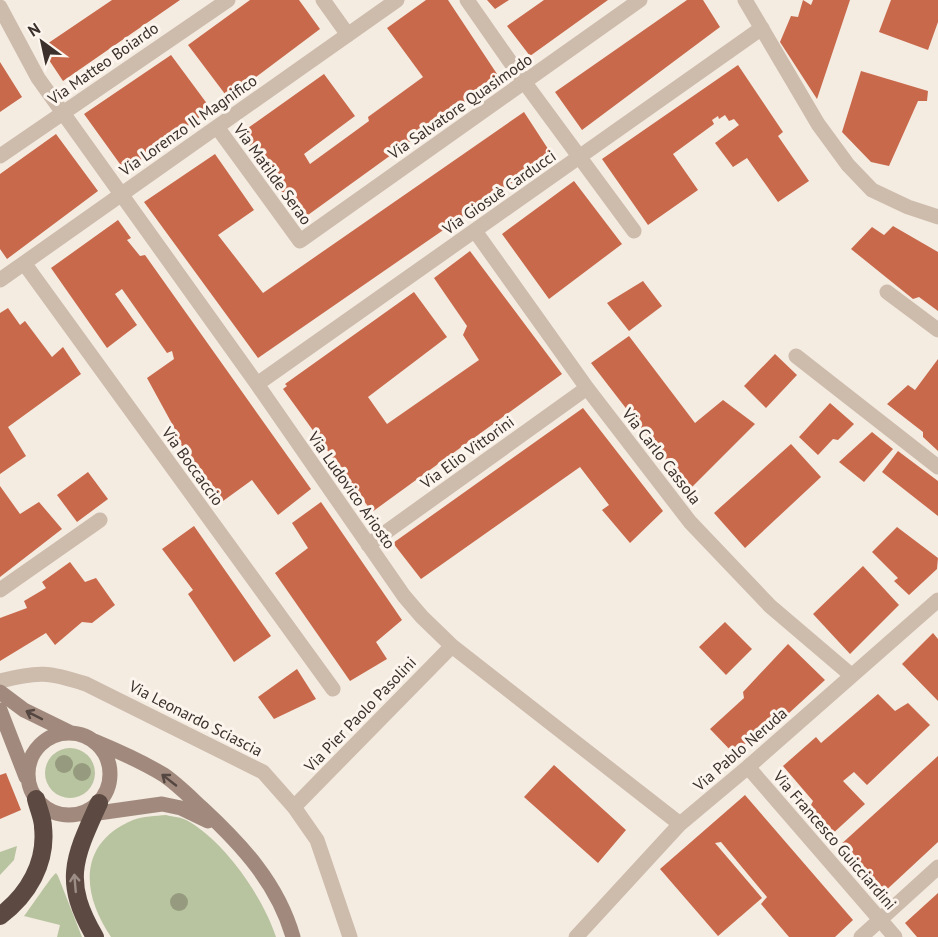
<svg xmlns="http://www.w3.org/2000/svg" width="938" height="937" viewBox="0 0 938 937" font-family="'PT Sans',sans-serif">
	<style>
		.green { fill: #b8c4a0 }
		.building { fill: #c8694b }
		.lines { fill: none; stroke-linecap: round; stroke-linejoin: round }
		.minor { stroke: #cdbbac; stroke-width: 15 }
		.tertiary { stroke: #cdbbac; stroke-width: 15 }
		.secondary { stroke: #a18a7d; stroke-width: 15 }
		.motorway { stroke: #5c4a42; stroke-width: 18 }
		.tree { fill: #969b7f }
		.oneway { stroke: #544640 }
		.oneway2 { stroke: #9c8e87 }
		.labels { text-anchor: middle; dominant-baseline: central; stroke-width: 6; stroke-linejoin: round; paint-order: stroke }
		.street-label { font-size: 16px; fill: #3b302b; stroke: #fbf5ee }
	</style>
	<rect width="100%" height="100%" fill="#f4ebe1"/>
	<path class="green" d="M45 773a25 25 0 1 1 50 0a25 25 0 1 1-50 0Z
		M166,815C173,817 182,817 188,821C225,842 263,897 276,937H111C81,893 78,843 133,820C143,816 156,816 166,815Z
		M17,846L14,860L0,875V852Z
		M56,873L58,876L82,937H57L60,925L24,916C30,909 52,875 56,873Z"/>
	<path class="building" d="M112,0H180L63,81L41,48Z
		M250,0H299L320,29L228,98L188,45Z
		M426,0H448L499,77L301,220L241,133L324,74L355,116L304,154L310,164L369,121L368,117L423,77L387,28Z
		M487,0H509L495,9Z
		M544,0H608L530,56L507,26Z
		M687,0H703L720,27L582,130L555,92Z
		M803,0L811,5L813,0H850L817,99L780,42L791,16L798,17Z
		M891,0H938V22L928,50L879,32Z
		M171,55L211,109L125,171L84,114Z
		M0,62L22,97L0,112Z
		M738,65L783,132L778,136L809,181L778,202L747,158L733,167L715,143L739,125L734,119L729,121L725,115L719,119L718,116L712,120L714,124L673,154L698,190L648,225L602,159Z
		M861,71L928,91L927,101H918L889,166L871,162L842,132Z
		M524,112L552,155L258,358L144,202L215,154L254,210L218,235L263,293Z
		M56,134L98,191L7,259L0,249V174Z
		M574,181L622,244L549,299L502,234Z
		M118,220L131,238L127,240L140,256L145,255L311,489L278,515L252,480L223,501L173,434L176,431L147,378L174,359L172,351L167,353L122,289L115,294L137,325L107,348L51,268Z
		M893,226L938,252V311L919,297L913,299L851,249L872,227L884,235Z
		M470,251L562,374L372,512L283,389L287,386L285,384L414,292L447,337L368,397L387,424L479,360L463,335L467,326L434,278Z
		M643,281L662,306L629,331L607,303Z
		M8,308L20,325L25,321L52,357L63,347L81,374L8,427L26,456L0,474V313Z
		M629,336L695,423L723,400L755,424L689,490L591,363Z
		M775,354L797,375L766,408L744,386Z
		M938,359V451L923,437V432L887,404L908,385L915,390Z
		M830,403L854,424L838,440L833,439L818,455L799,437Z
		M583,408L663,511L630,543L602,510L609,505L580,467L421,579L393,543Z
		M872,432L893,449L864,482L839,462Z
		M791,444L821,477L745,548L714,513Z
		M898,451L938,481V516L882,472Z
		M88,472L108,499L77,522L57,495Z
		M0,486L20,514L39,502L62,529L0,577Z
		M321,502L402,620L376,642L387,659L350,681L275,573L308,548L292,523Z
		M194,526L271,636L234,662L188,594L193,590L162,549Z
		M897,527L938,558L937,569L909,595L894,581L898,578L872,552Z
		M70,562L85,582L96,578L115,605L92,623L82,622L55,645L46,633L0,661V618L27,608L24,601L46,588L42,582Z
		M863,566L899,605L850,654L813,614Z
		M725,622L752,649L726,675L699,647Z
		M933,633L938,639V701L902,664Z
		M788,644L825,680L776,725L769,719L735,755L710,729L744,698L743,692Z
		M297,669L316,699L274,719L258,697Z
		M878,694L895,711L908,703L930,725L867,785L854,772L843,781L865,804L830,836L808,811L813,801L783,766L816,737L821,743Z
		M938,756V842L881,895L838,847Z
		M554,765L626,830L598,863L524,797Z
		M6,773L21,810L0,819V775Z
		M745,795L853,920L835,937H789L761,904L767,897L721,842L715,843L762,898L718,936L660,869Z
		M938,893V937H917L905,923Z"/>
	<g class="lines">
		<path class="minor" d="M323,0L348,35
			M467,0L525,83L634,231
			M745,0L818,124L848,165L872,190L908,207L938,217
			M0,7L38,78L257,384L404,596L422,617L452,646L680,824
			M217,127L300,241L640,0
			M0,156L228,0
			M475,231L587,388L690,522L770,606L851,675
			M24,263L333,689
			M0,280L397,0
			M887,292L938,330
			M796,356L938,467
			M257,384L762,28
			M368,545L587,388
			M0,590L100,520
			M748,767L895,937
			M294,807L452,646
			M576,937L680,824L748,767L938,600
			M861,937L938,867"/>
		<path class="tertiary" d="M0,681C38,671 49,672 86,684L263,772L294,807L317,840L350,937"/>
		<path class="secondary" d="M0,692L24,710L71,733
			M0,710L26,777
			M28 774a41 41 0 1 1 82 0a41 41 0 1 1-82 0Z
			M94,741C118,751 141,761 164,775C177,784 190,797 202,808C242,845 278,884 293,937
			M84,815L162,804L181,808L208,821"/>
		<path class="motorway" d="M0,916C28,895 47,863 43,827C43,818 38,808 36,799
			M95,937C62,881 74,858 99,803"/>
	</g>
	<g class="tree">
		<circle cx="64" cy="764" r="9"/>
		<circle cx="82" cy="772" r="9"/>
		<circle cx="179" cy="902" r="9"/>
	</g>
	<defs><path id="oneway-shaft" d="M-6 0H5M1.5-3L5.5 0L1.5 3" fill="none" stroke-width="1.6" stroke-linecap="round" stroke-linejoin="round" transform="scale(1.5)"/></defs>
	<g class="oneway">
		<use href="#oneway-shaft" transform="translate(34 715) rotate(-153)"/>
		<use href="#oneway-shaft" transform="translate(169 780) rotate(-142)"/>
	</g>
	<use class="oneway2" href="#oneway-shaft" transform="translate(75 883) rotate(-95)"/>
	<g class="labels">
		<g class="street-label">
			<text transform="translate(103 63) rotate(-35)">Via Matteo Boiardo</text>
			<text transform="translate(460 106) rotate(-35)">Via Salvatore Quasimodo</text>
			<text transform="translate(188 125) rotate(-35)">Via Lorenzo Il Magnifico</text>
			<text transform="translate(273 174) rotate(54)">Via Matilde Serao</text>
			<text transform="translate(499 192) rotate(-35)">Via Giosuè Carducci</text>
			<text transform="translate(467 452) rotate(-36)">Via Elio Vittorini</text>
			<text transform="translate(662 456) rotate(52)">Via Carlo Cassola</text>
			<text transform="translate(193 466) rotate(54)">Via Boccaccio</text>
			<text transform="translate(352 490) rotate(55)">Via Ludovico Ariosto</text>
			<text transform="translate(360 714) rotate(-46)">Via Pier Paolo Pasolini</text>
			<text transform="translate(196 718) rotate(27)">Via Leonardo Sciascia</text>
			<text transform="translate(740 749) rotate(-41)">Via Pablo Neruda</text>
			<text transform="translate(835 840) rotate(49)">Via Francesco Guicciardini</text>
		</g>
	</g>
	<g transform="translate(42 42) rotate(327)" stroke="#fbf5ee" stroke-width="4.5" paint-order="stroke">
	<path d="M0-4.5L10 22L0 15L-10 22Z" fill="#3b302b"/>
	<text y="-9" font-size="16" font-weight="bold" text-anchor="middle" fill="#3b302b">N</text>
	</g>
</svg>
